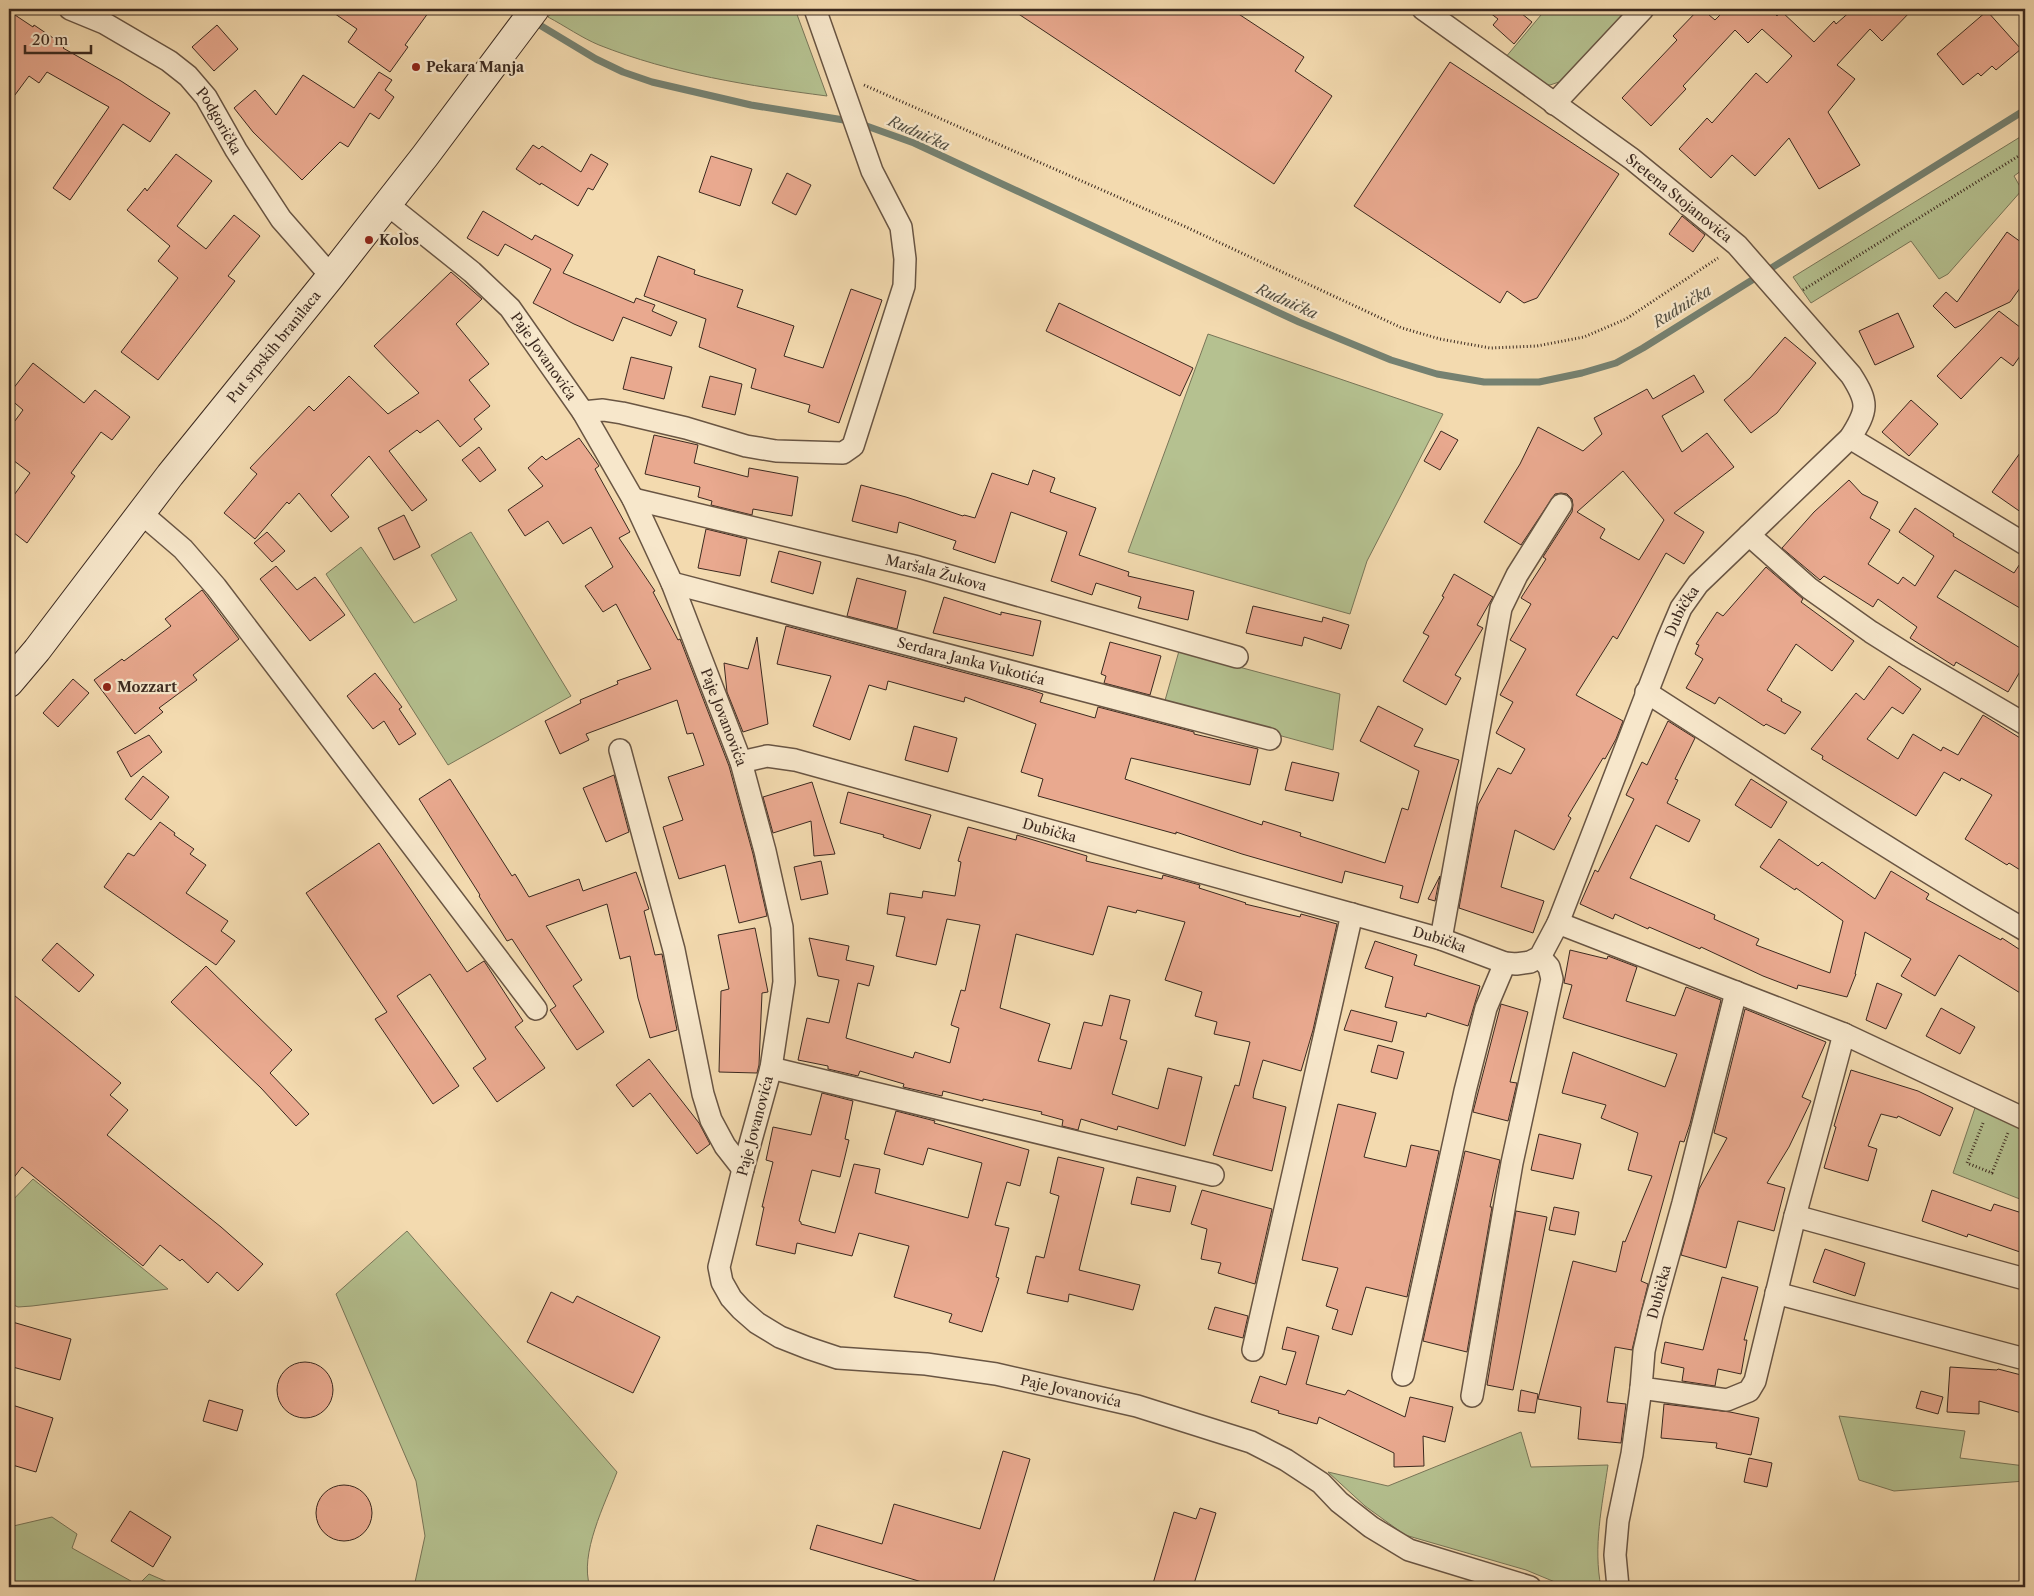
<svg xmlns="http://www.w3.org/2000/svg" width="2034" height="1596" viewBox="0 0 2034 1596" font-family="'Libre Caslon Text',serif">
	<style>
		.green { fill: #b5c190; stroke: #787558 }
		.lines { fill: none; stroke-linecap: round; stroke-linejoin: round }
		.stream { stroke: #758171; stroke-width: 7 }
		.building { fill: #e9a98f; stroke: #3b291f; fill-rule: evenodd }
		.street-casing { stroke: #695543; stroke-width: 24 }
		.secondary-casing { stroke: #3b291f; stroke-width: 30 }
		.path { stroke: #3b291f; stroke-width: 3; stroke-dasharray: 1 2.5; stroke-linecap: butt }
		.street { stroke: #f7e7cb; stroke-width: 21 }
		.secondary { stroke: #f7e7cb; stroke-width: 28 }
		.poi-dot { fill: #8f2418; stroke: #f7e7cb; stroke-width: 2 }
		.labels { text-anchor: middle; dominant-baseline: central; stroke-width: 4.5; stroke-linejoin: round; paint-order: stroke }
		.poi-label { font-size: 14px; font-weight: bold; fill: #3b291f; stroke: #f7e7cb; text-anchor: start }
		.street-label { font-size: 14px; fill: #3b291f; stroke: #f7e7cb }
		.water-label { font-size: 15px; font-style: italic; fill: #534e41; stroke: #f7e7cb }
	</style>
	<rect width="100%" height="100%" fill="#f3daaf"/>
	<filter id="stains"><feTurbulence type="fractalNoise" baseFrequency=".004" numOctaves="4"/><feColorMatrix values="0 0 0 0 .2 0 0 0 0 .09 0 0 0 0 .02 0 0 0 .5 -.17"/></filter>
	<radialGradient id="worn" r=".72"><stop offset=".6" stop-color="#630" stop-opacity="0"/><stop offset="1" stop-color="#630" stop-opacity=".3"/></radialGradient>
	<path class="green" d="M555,9H795L827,96C750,86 672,74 599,45C582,38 565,26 548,17Z
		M1546,9H1632L1565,80L1550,85H1543L1505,58Z
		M2025,134V168L2014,176L2022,190L1948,274L1939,279L1911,241L1811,303L1793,277Z
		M1208,334L1443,414L1367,561L1350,614L1128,552Z
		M471,532L571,696L448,765L326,574L361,547L414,623L457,600L431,555Z
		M1179,651L1340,694L1333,750L1164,704Z
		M1976,1105L2025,1126V1201L1953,1173Z
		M33,1179L168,1289L32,1306L18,1307L9,1303V1204Z
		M407,1231L617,1472C605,1504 579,1554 590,1587H414L425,1536L416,1481L336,1294Z
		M1839,1416L1965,1431L1960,1458L2025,1466V1481L1894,1491L1859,1480Z
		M1521,1432L1531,1467L1608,1465C1602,1506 1593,1547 1601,1587H1567L1526,1570L1405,1535L1365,1506L1328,1472L1388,1486Z
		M52,1517L77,1534L72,1548L138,1585L149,1574L179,1587H9V1527Z"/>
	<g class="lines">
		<path class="stream" d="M533,21L596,59L623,72L652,82L751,105L850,121
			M861,124L914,143L1299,322L1391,360L1437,374L1484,382H1539L1582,373L1616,363L1643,348L2025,110"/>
	</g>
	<path class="building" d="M328,9H431L405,45L408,47L390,72L348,42L357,29Z
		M1011,9H1231L1304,57L1295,71L1332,96L1274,184Z
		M1485,9H1516L1532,22L1514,44L1493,25L1498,19Z
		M1699,9H1702L1715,20L1726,9H1781L1775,14L1777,16L1781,11L1814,42L1834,21L1836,24L1853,9H1913L1882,41L1870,29L1837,65L1855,79L1828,112L1860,165L1819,189L1789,138L1755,176L1732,155L1711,178L1679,149L1707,118L1712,123L1756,73L1767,83L1792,56L1762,29L1748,43L1735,30L1683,86L1686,89L1651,126L1622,98L1677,40L1673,36Z
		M9,11L33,27L34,25L65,46L63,48L121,81L170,113L150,142L123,124L70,200L53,188L109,107L47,72L39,83L29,76L9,103Z
		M1987,11L2021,49L1996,70L1992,66L1981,76L1978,73L1963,85L1937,54Z
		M217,25L238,49L214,71L192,47Z
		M1450,62L1619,174L1537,298L1524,303L1507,291L1500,303L1354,206Z
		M379,72L392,80L385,90L394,97L379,119L370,113L348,147L340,142L302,180L253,132L234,108L255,90L276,115L303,75L354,108Z
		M533,145L539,149L542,146L581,172L591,154L608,164L593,190L588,188L578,206L541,183L540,185L516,169Z
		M176,154L212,181L177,226L206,249L234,215L260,236L228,276L235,281L158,380L121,352L178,278L158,261L170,246L127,210L145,188L147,191Z
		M711,156L752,169L740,206L699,192Z
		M787,173L811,185L796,215L772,203Z
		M483,211L532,240L535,235L573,255L563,273L634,303L636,298L655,305L652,311L677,322L671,336L623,317L613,341L574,324L533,303L551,269L505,244L498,256L467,238Z
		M1682,216L1705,235L1693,252L1669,234Z
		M2007,232L2025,245V281L2010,302L1955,328L1933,306L1946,292L1957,302Z
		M658,256L695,270L694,274L743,290L737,307L794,326L784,356L823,368L851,289L882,300L839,423L808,412L810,405L751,388L756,369L699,347L706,319L644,296Z
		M451,272L482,299L456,324L489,364L469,380L490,406L474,419L482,429L460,447L438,420L420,433L417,430L389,451L427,500L412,511L369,456L331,495L349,517L331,532L299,493L289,504L287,502L255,539L224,513L257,474L250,468L309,406L314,411L349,376L388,414L419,393L374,346Z
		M1059,303L1193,368L1180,396L1046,331Z
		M1999,311L2025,331V349L2013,366L2001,357L1961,399L1937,376Z
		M1898,313L1914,347L1875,365L1859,331Z
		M1785,337L1816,363L1777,413L1751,433L1724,400L1750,378Z
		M631,357L672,367L664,399L623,389Z
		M33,363L84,403L95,390L130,417L112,440L101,432L71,473L75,476L27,543L9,529V502L30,473L9,457V429L23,410L9,398V394Z
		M1694,375L1704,392L1662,416L1682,452L1707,433L1734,467L1674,513L1704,532L1684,564L1666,553L1617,639L1613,636L1576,695L1623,721L1616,739L1605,759L1603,758L1568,816L1571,818L1554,850L1515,830L1501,887L1544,901L1533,933L1459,908L1478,805L1498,768L1511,774L1525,749L1496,733L1513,702L1500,695L1526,649L1510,640L1531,604L1521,598L1546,559L1543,557L1572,512L1573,505L1572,499L1567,494L1561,493L1555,494L1521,545L1484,522L1520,464L1538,427L1583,451L1602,434L1594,418L1647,389L1653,399ZM1623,471L1664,520L1639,560L1600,538L1605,529L1577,512Z
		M710,376L742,384L735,415L702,407Z
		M1911,400L1938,424L1909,456L1882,432Z
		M1441,431L1458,440L1440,470L1424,461Z
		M654,435L698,445L694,463L748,477L749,468L798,477L792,516L753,509L752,515L711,505L712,501L698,497L700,487L645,474Z
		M579,438L599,466L595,469L630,532L619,538L655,591L653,592L678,640L680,639L729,766L753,854L767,916L739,923L725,865L679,879L663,827L683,820L668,777L704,765L693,733L687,734L677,700L586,734L589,740L560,754L545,721L581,703L580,700L618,684L617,681L651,669L616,604L603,612L585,586L613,567L591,527L563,544L548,521L525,536L508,510L543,486L528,468L542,456L546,460Z
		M2025,446V515L1992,492Z
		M479,447L496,470L480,482L462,460Z
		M1033,470L1055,478L1050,492L1096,508L1079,555L1129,572L1128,576L1194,591L1188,620L1138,608L1141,597L1096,583L1092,595L1051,581L1067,532L1011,512L995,563L953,549L956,541L899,522L897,533L852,521L861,485L906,497L963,516L964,515L975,518L992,473L1028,485Z
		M1849,480L1862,494L1878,502L1870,518L1890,530L1868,564L1898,584L1903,577L1915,586L1934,556L1899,532L1915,508L1954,534L1953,536L2014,573L2025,556V611L1955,570L1937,597L2025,651V663L2008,692L1956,662L1954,666L1910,638L1917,627L1878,599L1873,607L1824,576L1820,580L1782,548L1814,512Z
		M404,515L420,547L394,560L378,528Z
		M706,529L747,539L740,576L698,568Z
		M267,532L285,551L272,562L254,543Z
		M779,551L821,562L813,594L771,582Z
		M276,566L297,590L315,577L345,615L310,641L260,579Z
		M1766,567L1803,599L1801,602L1854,641L1832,671L1796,644L1767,690L1782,699L1781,701L1801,712L1785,734L1766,724L1764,726L1719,697L1715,704L1686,688L1703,659L1695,654L1699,645L1696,644L1717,612L1723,616Z
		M1454,574L1493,597L1477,625L1483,628L1455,675L1461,678L1446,705L1403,681L1429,636L1423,633L1444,597L1442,596Z
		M857,578L906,591L897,629L847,616Z
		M202,590L239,639L193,675L197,680L159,708L163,712L135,734L94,680L122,659L124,661L171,626L165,619Z
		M944,597L1001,615V612L1041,621L1033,656L933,633Z
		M1253,606L1322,622L1323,617L1349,625L1341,649L1304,637L1302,646L1246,633Z
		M786,626L1031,690L1043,694L1040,702L1095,718L1098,707L1194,732V734L1258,749L1250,785L1131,758L1125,779L1262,825L1263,821L1301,833L1300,836L1385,863L1402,808L1408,810L1419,771L1360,741L1378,706L1423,729L1414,746L1459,760L1418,903L1400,898L1403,886L1345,871L1342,883L1242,854L1176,832V834L1038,796L1043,779L1021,772L1036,724L965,697L964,702L888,681L886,690L869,685L850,740L813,726L831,676L777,664Z
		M757,637L768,724L743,732L727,692L724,663L748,669Z
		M1110,642L1161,656L1150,695L1104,683L1106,676L1101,674Z
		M1889,666L1921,689L1903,714L1892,707L1867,739L1898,759L1913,734L1941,751L1943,747L1958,755L1983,715L2025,741V873L2009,863L2007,865L1965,839L1992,795L1961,778L1960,781L1944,772L1916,816L1822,759L1823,756L1811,749L1856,693L1864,700Z
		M375,673L402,707L399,709L416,734L399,745L384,721L373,729L347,696Z
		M73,679L89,693L58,727L43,713Z
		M1668,721L1695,738L1675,779L1678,780L1667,803L1700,820L1689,842L1656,825L1630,878L1715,915L1714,919L1759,939L1756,945L1830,973L1843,921L1796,888L1795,890L1760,867L1779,839L1818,866L1822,862L1875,899L1891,871L1929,894L1926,899L2001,940L2002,938L2025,953V996L1959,955L1935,996L1901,976L1911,959L1865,932L1855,974H1856L1847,997L1798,985L1797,989L1763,976L1701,947L1700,949L1649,927L1648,929L1615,914L1613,919L1580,904L1595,870L1598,872L1634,799L1626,795L1642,762L1647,765Z
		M914,726L957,738L948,772L905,760Z
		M149,735L162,752L131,777L117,752Z
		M1292,762L1339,773L1333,801L1285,790Z
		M614,775L629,832L606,842L583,788Z
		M143,776L169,797L151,820L125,799Z
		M450,779L512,876L515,874L529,897L579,879L583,891L636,872L649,909L644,911L655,955L662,954L677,1030L650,1038L638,998L630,956L620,959L607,904L546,926L582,980L573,986L604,1032L577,1050L550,1010L556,1006L512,939L507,941L479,896L480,895L419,799Z
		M1751,779L1787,802L1771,828L1735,805Z
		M812,782L823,817L835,854L814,856L811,821L773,833L763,797Z
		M848,792L931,815L920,849L883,837L884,835L840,823Z
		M160,822L175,833L174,835L194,849L190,854L206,865L186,893L228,921L221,931L235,941L216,965L104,887L128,853L134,856Z
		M968,827L1016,840L1017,835L1087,856L1086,861L1162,879L1163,875L1200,885L1199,888L1246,903L1245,904L1300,917L1301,914L1337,924L1313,1030L1301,1071L1263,1060L1254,1091L1253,1098L1286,1107L1272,1171L1213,1155L1235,1085L1239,1086L1250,1042L1214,1034L1217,1022L1195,1016L1202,992L1165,980L1185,922L1137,910L1136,913L1108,906L1093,955L1016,934L1000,1008L1050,1024L1038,1061L1071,1069L1084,1022L1102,1026L1110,995L1130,1000L1120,1039L1127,1041L1112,1094L1158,1109L1168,1068L1202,1077L1185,1146L1118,1126L1117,1130L1081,1119L1078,1130L1062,1126L1063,1120L1041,1114L1042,1112L983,1099V1101L943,1091L942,1096L903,1087L904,1084L860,1071L858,1076L828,1069V1066L798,1060L807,1018L829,1023L839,980L818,976L809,938L849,946L846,960L874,966L869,986L858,983L846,1038L913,1058L915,1052L950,1063L959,1028L951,1025L961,990L965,991L980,925L947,919L936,965L896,956L905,917L887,914L890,893L922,898L923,891L955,896L961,862L958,861Z
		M379,843L467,972L484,961L523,1021L515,1027L545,1068L497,1102L473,1068L486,1059L430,974L397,996L459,1086L433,1104L375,1019L387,1012L306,893Z
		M821,861L828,894L801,900L794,867Z
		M1440,876L1435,901L1428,899Z
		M755,928L768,992L762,993L759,1065L757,1073L719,1072L721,991L729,989L718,935Z
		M1375,941L1417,955L1414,965L1480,986L1468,1026L1427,1013L1426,1017L1385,1007L1393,977L1365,968Z
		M57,943L94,975L79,992L42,960Z
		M1570,950L1607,959L1608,956L1637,967L1626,1001L1675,1016L1686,987L1721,1000L1690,1124L1684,1142L1680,1141L1641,1281L1648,1284L1632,1350L1615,1347L1607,1402L1626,1404L1621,1443L1578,1439L1581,1407L1538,1399L1573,1261L1616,1272L1623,1241L1625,1242L1652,1176L1628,1170L1638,1133L1601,1118L1606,1105L1562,1093L1573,1052L1665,1087L1677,1054L1563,1018L1572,985L1564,983Z
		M206,966L292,1050L270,1073L309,1114L296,1126L261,1088L171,1002Z
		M1877,983L1902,994L1886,1029L1866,1020Z
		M9,991L121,1083L110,1095L128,1110L107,1135L221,1227L263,1264L238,1291L217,1272L208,1283L182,1259L180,1261L160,1245L143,1266L22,1167L9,1184Z
		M1501,1004L1528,1012L1510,1082L1517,1083L1508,1121L1473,1112Z
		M1941,1008L1975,1027L1960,1054L1926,1036Z
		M1745,1009L1826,1042L1802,1097L1811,1101L1789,1147L1767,1183L1785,1188L1774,1231L1738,1221L1726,1268L1681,1255L1699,1189L1727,1138L1714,1133Z
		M1351,1010L1397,1022L1392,1042L1344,1030Z
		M1378,1045L1404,1052L1397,1079L1371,1072Z
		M649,1059L699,1123L710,1144L697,1154L650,1093L633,1107L616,1085Z
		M1851,1070L1918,1091L1953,1108L1940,1136L1898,1116L1897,1118L1881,1114L1868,1146L1877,1149L1868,1181L1824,1168L1836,1127L1834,1126Z
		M822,1093L853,1101L845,1139L849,1140L840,1177L812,1170L799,1221L801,1222V1224L835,1233L854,1164L880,1169L875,1193L968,1218L982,1163L928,1148L923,1165L884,1154L896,1111L935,1121L934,1123L1029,1150L1020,1186L1007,1182L995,1225L1009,1228L996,1277L999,1278L982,1332L949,1322L952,1314L894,1297L909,1246L859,1233L852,1256L797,1243L795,1254L756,1245L764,1207H762L773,1162L766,1160L773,1127L811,1135Z
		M1338,1104L1376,1113L1364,1157L1406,1167L1411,1145L1439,1151L1407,1297L1366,1287L1352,1335L1332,1329L1338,1310L1326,1306L1338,1268L1302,1260Z
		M1539,1134L1581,1144L1573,1179L1531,1170Z
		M1465,1151L1500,1160L1490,1207H1492L1467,1352L1423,1341Z
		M1058,1157L1104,1168L1079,1270L1140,1285L1133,1310L1069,1294L1068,1302L1027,1293L1036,1256L1044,1258L1059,1196L1050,1193Z
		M1137,1177L1176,1186L1170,1212L1131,1204Z
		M1202,1190L1272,1209L1255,1284L1218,1273L1221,1263L1201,1259L1207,1229L1191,1224Z
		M1932,1190L1991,1211L1994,1204L2025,1214V1238L2020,1252L1968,1234L1967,1237L1922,1221Z
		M1554,1207L1579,1212L1575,1235L1549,1230Z
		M1516,1211L1547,1217L1513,1390L1487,1385Z
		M1825,1249L1865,1263L1855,1296L1813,1282Z
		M1722,1277L1758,1287L1744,1340H1747L1741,1374L1718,1369L1715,1386L1682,1381L1684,1368L1661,1363L1665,1342L1703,1350Z
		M551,1292L573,1303L577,1296L660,1337L633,1393L527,1342Z
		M1215,1307L1248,1316L1243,1338L1208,1329Z
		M9,1321L71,1339L60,1380L9,1366Z
		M1287,1327L1319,1336L1306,1384L1345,1395L1348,1390L1405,1417L1410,1397L1453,1407L1445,1442L1423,1436L1424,1466L1394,1467V1453L1319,1417L1317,1424L1278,1413L1279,1411L1251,1402L1260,1376L1286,1385L1296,1352L1282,1349Z
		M277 1390a28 28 0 1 1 56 0a28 28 0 1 1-56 0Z
		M1950,1367L1997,1370L1998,1369L2025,1376V1414L1979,1401V1414L1947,1412Z
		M1521,1390L1538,1394L1535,1413L1518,1411Z
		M1921,1391L1943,1397L1938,1414L1916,1408Z
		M209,1400L243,1410L237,1431L203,1421Z
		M9,1404L53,1418L36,1472L9,1464Z
		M1664,1404L1730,1412L1759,1418L1751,1455L1716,1448L1717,1443L1661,1438Z
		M1003,1451L1030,1459L992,1587H939L810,1549L817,1525L882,1544L894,1504L980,1529Z
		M1749,1458L1772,1463L1767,1487L1744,1482Z
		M316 1513a28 28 0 1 1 56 0a28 28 0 1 1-56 0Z
		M1200,1508L1216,1513L1193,1587H1152L1174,1512L1196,1519Z
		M130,1511L171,1537L153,1567L111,1541Z"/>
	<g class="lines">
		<g class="street-casing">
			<g id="street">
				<path id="s1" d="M70,9L104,23L169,61L188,76L206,97L236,150L281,219L331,276"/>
				<path d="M1554,104L1643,9"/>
				<path id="s2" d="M387,204L472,272L510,308L583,412L633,499L672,583L741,762L765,851L782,927L784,982L771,1068L743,1169L719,1267L722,1282L731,1298L741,1309L757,1323L780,1337L808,1348L838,1358L926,1364L996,1374L1137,1406L1251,1442L1286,1460L1321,1483L1339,1502L1371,1527L1409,1550L1530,1587"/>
				<path d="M583,412L603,410L622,413L686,428L746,446L776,451L843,453L853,446L904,286L905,259L901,227L872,171L815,9"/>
				<path d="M1850,438L2025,544"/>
				<path id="s3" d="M633,499L918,567L1237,657"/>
				<path d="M141,513L183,549L216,587L536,1009"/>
				<path d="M1749,535L1809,588L1871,632L1909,656L2025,724"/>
				<path id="s4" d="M672,583L1270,739"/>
				<path d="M1646,692C1771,772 1896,856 2025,930"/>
				<path d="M620,750L674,950L703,1094L711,1120L725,1146L743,1169"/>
				<path id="s5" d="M741,762L767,756L795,760L1352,914L1441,939L1505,963L1516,964L1530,962L1540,957L1558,923L1667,641L1681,608L1698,584L1850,438C1868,410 1869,403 1851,375L1737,245L1632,159L1423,9"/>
				<path d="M1558,923L1844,1034L2025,1119"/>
				<path d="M1441,939L1501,608L1517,575L1561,505"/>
				<path d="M1736,992L1683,1203L1652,1315L1644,1351L1641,1388L1727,1400L1749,1391L1755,1381L1795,1216L1844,1034"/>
				<path d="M771,1068L1213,1175"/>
				<path d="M1795,1216L2025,1279"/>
				<path d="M1776,1293L2025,1359"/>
				<path d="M1253,1350L1352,914"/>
				<path d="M1403,1375L1465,1091L1486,1008L1505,963"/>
				<path d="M1472,1396L1512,1163L1552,979L1549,967L1540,957"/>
				<path d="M1618,1587L1615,1555L1618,1521L1632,1454L1641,1388"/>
			</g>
		</g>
		<g class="secondary-casing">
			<g id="secondary">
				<path id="s6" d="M9,683L37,650L170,475L331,276L425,156L535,9"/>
			</g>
		</g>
		<path class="path" d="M864,85L1186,227L1402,328L1440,339L1490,348L1537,346L1584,337L1626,319L1718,258
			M1803,290L2025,152
			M1983,1123L1967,1163L1992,1173L2008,1133"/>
		<use href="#street" class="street"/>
		<use href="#secondary" class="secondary"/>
	</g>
	<g class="poi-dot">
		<circle cx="416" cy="67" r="5"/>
		<circle cx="369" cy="240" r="5"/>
		<circle cx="107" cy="687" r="5"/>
	</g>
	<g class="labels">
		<g class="poi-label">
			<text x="426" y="67">Pekara Manja</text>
			<text x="379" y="240">Kolos</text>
			<text x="117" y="687">Mozzart</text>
		</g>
		<g class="street-label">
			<text stroke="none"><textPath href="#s1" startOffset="191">Podgorička</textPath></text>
			<text transform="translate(1679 198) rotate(39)">Sretena Stojanovića</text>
			<text stroke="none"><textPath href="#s6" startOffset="428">Put srpskih branilaca</textPath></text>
			<text stroke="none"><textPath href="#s2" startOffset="220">Paje Jovanovića</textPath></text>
			<text stroke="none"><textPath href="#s3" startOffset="312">Maršala Žukova</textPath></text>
			<text stroke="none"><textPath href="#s5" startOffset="1204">Dubička</textPath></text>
			<text stroke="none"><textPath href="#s4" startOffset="309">Serdara Janka Vukotića</textPath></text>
			<text stroke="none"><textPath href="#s2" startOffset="625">Paje Jovanovića</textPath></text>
			<text stroke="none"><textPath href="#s5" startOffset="319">Dubička</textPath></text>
			<text stroke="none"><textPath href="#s5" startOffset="724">Dubička</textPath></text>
			<text transform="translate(755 1126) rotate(-75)">Paje Jovanovića</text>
			<text transform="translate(1659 1292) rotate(-75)">Dubička</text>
			<text stroke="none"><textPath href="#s2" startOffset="1585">Paje Jovanovića</textPath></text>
		</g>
		<g class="water-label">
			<text transform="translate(919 133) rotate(24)">Rudnička</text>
			<text transform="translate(1287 301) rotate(24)">Rudnička</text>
			<text transform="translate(1682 306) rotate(-32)">Rudnička</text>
		</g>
	</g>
	<rect width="2034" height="1596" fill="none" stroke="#f3daaf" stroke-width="30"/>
	<rect x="10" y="10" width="2014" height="1576" fill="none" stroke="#3b291f" stroke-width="2.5"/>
	<rect x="15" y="15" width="2004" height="1566" fill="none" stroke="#3b291f"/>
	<path d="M25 45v8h66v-8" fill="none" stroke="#3b291f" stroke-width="2.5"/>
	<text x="32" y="45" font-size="15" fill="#3b291f" stroke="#f7e7cb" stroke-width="4" paint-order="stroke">20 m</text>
	<rect width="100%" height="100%" filter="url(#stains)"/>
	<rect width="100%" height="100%" fill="url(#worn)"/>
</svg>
